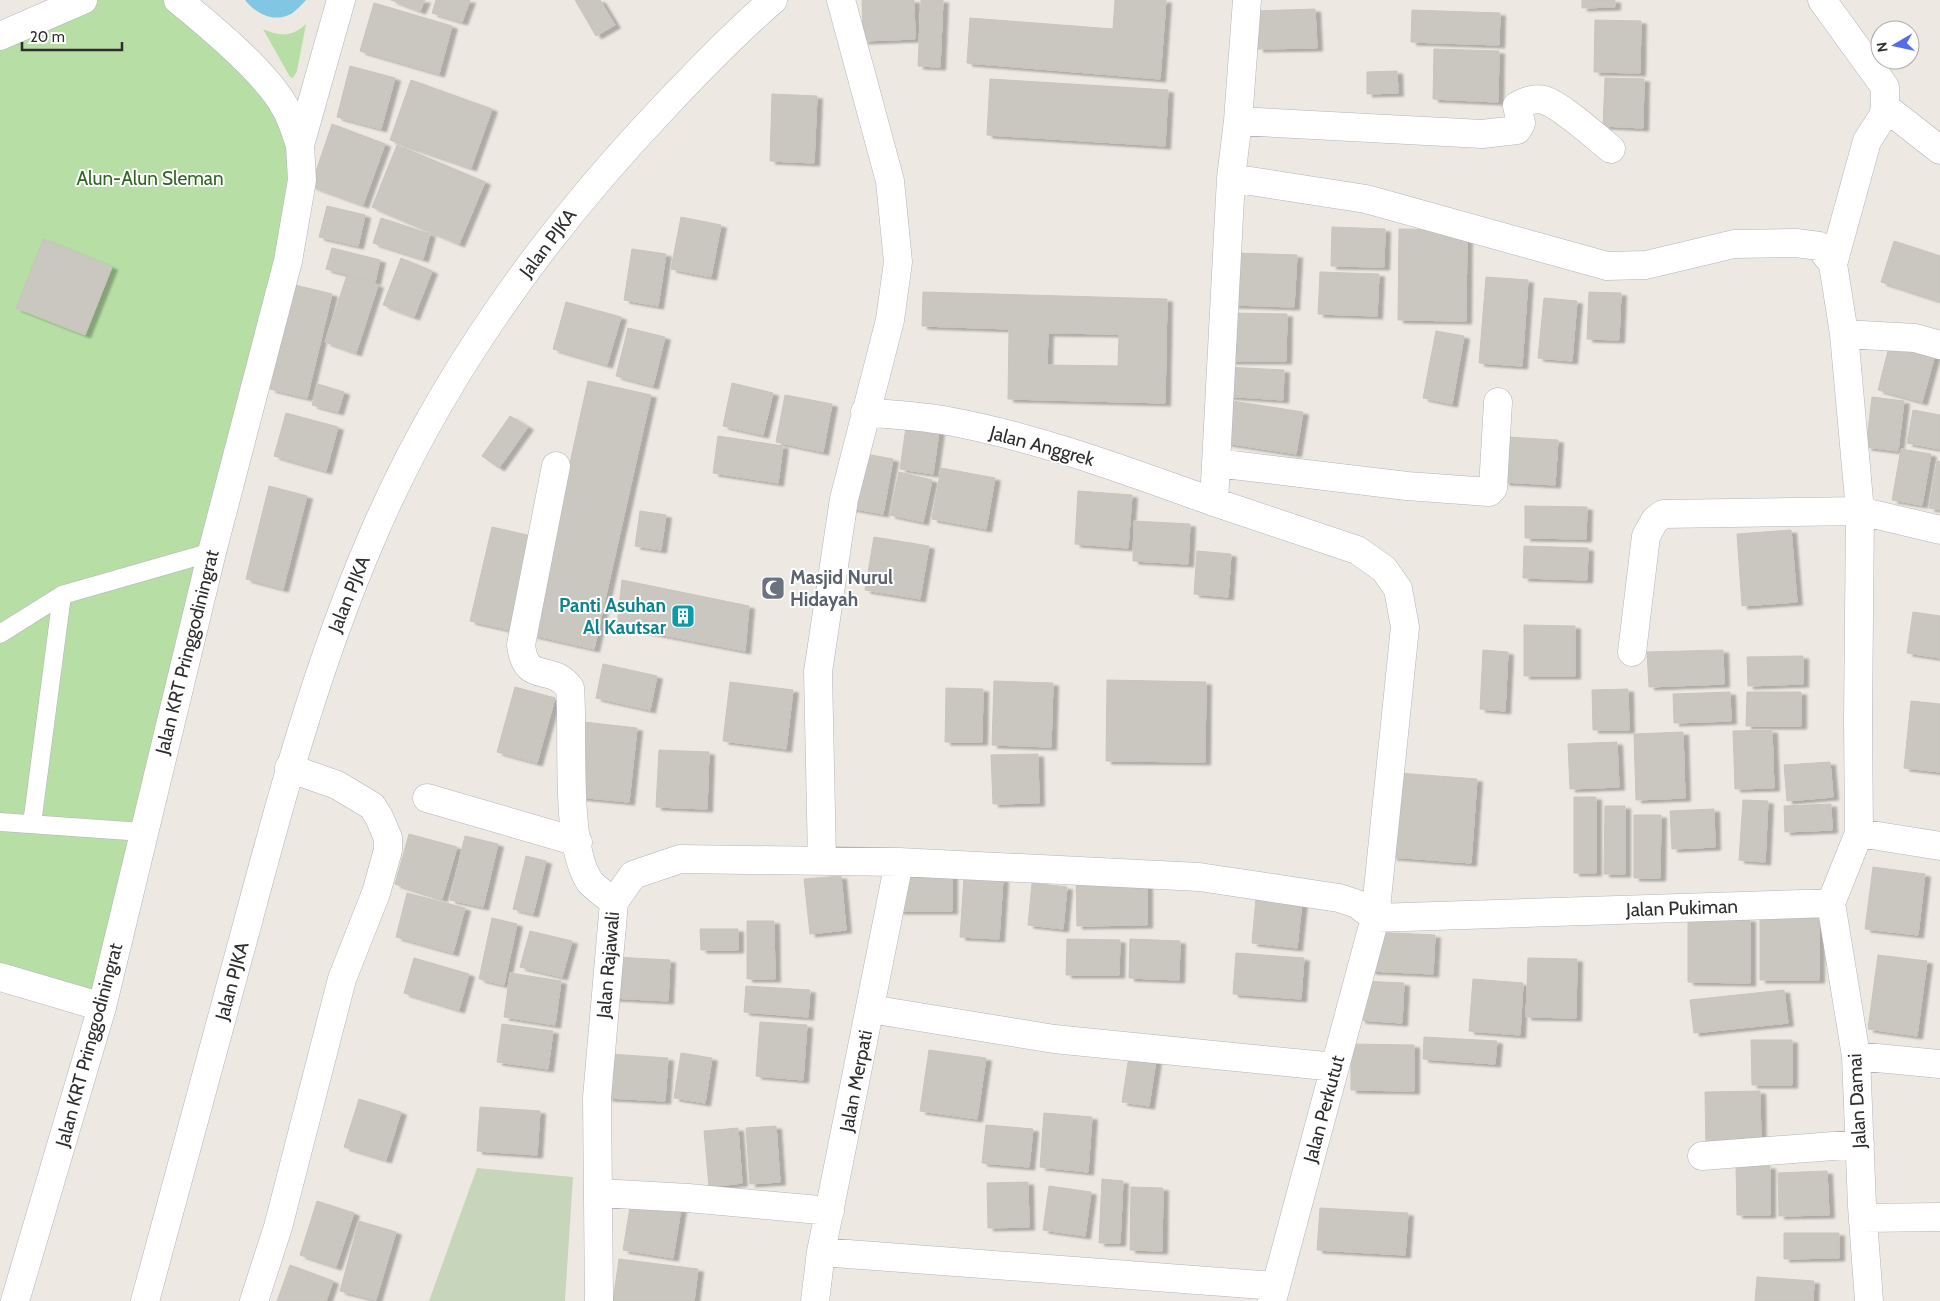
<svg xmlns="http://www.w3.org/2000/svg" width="1940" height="1301" viewBox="0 0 1940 1301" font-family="Cabin,sans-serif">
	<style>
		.green { fill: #b7dea5 }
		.cemetery { fill: #c7d6bb }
		.water { fill: #81c7e4 }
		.building { fill: #cac7c0; stroke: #c9c5bc; fill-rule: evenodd; filter: url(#shadow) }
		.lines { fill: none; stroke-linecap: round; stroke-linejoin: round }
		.lane-casing { stroke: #b2b4bc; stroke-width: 19 }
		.street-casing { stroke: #b2b4bc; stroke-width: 29 }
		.secondary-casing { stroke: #b2b4bc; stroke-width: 29 }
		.lane { stroke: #fff; stroke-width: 18 }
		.street { stroke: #fff; stroke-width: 28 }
		.secondary { stroke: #fff; stroke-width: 28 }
		.labels { text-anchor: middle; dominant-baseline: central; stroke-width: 4; stroke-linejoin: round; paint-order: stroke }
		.park-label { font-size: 19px; fill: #306523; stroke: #fff }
		.street-label { font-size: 19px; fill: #2e2e2e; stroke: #fff }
		.worship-label { font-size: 19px; font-weight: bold; fill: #5b616d; stroke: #fff; text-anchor: start }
		.culture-label { font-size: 19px; font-weight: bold; fill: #0d838f; stroke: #fff; text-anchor: end }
	</style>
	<defs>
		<filter id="shadow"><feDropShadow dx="5.5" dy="3" stdDeviation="1" flood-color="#0004"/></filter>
	</defs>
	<rect width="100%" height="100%" fill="#ede9e2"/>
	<path class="green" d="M83,0H175L263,78L302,180L102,1007L0,978V36Z
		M306,24L297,71L293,78L290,77L263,29C280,37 292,37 306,24Z"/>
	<path class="cemetery" d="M477,1168L573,1177L565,1301H429Z"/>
	<path class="water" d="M245,0H306C302,4 296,11 291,14C274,23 256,14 245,0Z"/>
	<path class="building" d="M391,0H425L420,11Z
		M436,0H470L462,22L432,13Z
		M575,0H600L615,25L596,36Z
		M862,0H914L915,39L863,41Z
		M921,0H943L940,67L918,66Z
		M1115,0H1166L1160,79L967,63L970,18L1113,29Z
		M1582,0H1615V7L1582,8Z
		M374,3L452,26L439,74L360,51Z
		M1315,9L1317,48L1258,49L1256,11Z
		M1412,10L1500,13L1499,45L1411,42Z
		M1595,20L1641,21L1640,73L1594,72Z
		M1434,49L1499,51L1498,102L1433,99Z
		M350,66L395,78L381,129L337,117Z
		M1397,71L1398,93L1367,94V72Z
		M1605,78L1644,79L1643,128L1603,126Z
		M990,79L1168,90L1165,146L987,135Z
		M411,80L492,109L471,168L390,140Z
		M772,94L817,96L814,163L770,161Z
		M332,124L385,144L363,205L311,186Z
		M397,145L485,182L459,244L372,207Z
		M327,206L365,215L358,246L319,237Z
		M681,217L721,225L711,277L671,269Z
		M381,218L430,234L423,259L373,243Z
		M1332,227L1385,229L1384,267L1331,266Z
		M1399,229L1467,230L1466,321L1398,320Z
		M43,239L112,267L85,335L16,308Z
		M1894,241L1940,256V301L1881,282Z
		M332,248L380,260L375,282L326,269Z
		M632,249L666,254L658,306L624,300Z
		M1236,253L1297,255L1294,307L1233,305Z
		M401,258L432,271L414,317L383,305Z
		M1320,272L1379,274L1377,316L1318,314Z
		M347,275L378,285L356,353L325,342Z
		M1486,277L1528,280L1522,366L1479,363Z
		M295,285L332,294L307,398L270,389Z
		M923,292L1167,299L1165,403L1008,399L1009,329L922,326ZM1048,333L1119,334L1118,366L1047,365Z
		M1589,292L1621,293L1619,340L1587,339Z
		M1544,298L1577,301L1572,361L1538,358Z
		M566,302L621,317L607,365L553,349Z
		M1231,313L1287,314L1286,361H1230Z
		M628,328L665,337L653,386L616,376Z
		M1436,331L1464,336L1452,404L1423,398Z
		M1891,339L1936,351L1922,402L1878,390Z
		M1225,367L1284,370L1283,400L1224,396Z
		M588,381L651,395L594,649L532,635Z
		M732,383L773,393L763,435L723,426Z
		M318,384L344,392L338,412L312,405Z
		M785,395L832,404L823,452L776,442Z
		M1872,397L1904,401L1898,451L1866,447Z
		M1232,401L1303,412L1296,454L1226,443Z
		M1913,410L1940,415V449L1907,443Z
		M286,413L338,427L326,471L274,456Z
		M510,416L528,427L499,468L482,456Z
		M907,420L940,424L933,474L900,469Z
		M718,436L783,446L778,483L713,473Z
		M1506,437L1558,440L1555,485L1504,482Z
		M1901,449L1931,454L1922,505L1892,500Z
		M860,453L893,459L883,514L850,508Z
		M1937,461L1940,462V510L1929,508Z
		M941,468L995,478L986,529L932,519Z
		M899,472L932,480L923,522L890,515Z
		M269,486L307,496L283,589L246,579Z
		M1078,491L1132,495L1128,548L1075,544Z
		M1525,506L1587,507L1586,539L1525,538Z
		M640,511L666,515L661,550L635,546Z
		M1134,521L1190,524L1188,564L1133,561Z
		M492,527L536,537L514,631L470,621Z
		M1791,530L1797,602L1742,606L1737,534Z
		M874,537L929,546L920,599L865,590Z
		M1524,546L1588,548L1587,580L1523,578Z
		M1197,551L1231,554L1228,597L1194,594Z
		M622,580L749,606L745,651L617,626Z
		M1913,612L1940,616V658L1907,653Z
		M1524,625L1575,626V676H1524Z
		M1483,650L1508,652L1505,711L1480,709Z
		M1723,650L1724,684L1649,687L1647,652Z
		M1803,656V684L1748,686L1747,657Z
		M603,664L657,676L650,710L596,698Z
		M1107,680L1206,682L1205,762L1106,761Z
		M994,681L1053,683L1051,747L992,745Z
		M730,682L793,690L786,749L723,741Z
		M515,687L555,698L537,763L497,752Z
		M946,688L983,689L982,742H945Z
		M1628,689L1629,730H1593L1592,690Z
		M1730,692L1731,721L1674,723L1673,694Z
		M1747,692H1801V726H1746Z
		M1911,701L1940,704V772L1904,768Z
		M584,722L637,728L629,802L577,797Z
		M1772,730L1774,788L1735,789L1733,731Z
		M1683,732L1685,798L1636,800L1634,734Z
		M1617,742L1619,787L1570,789L1568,744Z
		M659,750L709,752L707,809L656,807Z
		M1038,754L1039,803L993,804L991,755Z
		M1830,762L1833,797L1787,801L1784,765Z
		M1398,773L1477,779L1471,863L1392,857Z
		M1574,797H1596V873H1574Z
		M1743,800L1768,801L1765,862L1739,860Z
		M1831,804L1832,830L1785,832L1784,806Z
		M1605,806H1625V874H1604Z
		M1714,809L1715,847L1672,849L1670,811Z
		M1634,815H1661L1660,878H1634Z
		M409,834L457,847L442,899L395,884Z
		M465,836L498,844L483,907L450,900Z
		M526,856L546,861L533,914L513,909Z
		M1873,867L1925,874L1918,935L1865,929Z
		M899,871H952V911H898Z
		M841,876L846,930L810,934L804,879Z
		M964,877L1003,879L999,939L960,937Z
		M1076,877H1147V925L1077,926Z
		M1032,883L1067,887L1063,929L1028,925Z
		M407,893L465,908L453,953L396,937Z
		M1256,897L1302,902L1297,948L1252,943Z
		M1819,916V980H1760V917Z
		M492,918L517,924L504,985L479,979Z
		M1688,919H1750V983L1688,982Z
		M747,921H774L775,979H747Z
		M700,929H738V950H701Z
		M530,931L572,941L562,977L520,967Z
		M1372,932L1435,935L1433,974L1370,971Z
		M1067,939L1120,940L1119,975H1066Z
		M1130,939L1180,941L1179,980L1129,978Z
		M1236,953L1304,958L1301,999L1233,994Z
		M1878,955L1927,961L1917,1036L1868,1029Z
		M614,957L670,960L668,1001L612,998Z
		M414,958L469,974L459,1010L404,993Z
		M1528,958L1577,959L1576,1018L1526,1017Z
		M510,973L561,981L555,1025L504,1017Z
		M1473,979L1523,983L1520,1035L1469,1031Z
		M1362,981L1404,983L1402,1023L1360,1020Z
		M746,986L810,990L808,1017L744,1012Z
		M1784,990L1788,1023L1694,1033L1690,1000Z
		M760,1022L807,1025L803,1080L756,1076Z
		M502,1024L553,1031L548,1069L497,1062Z
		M1424,1037L1497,1041L1495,1064L1423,1059Z
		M1751,1040H1792V1085H1752Z
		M1351,1044L1414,1045V1091L1351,1090Z
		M929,1050L986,1058L977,1119L920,1111Z
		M681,1053L712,1058L705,1103L674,1098Z
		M610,1054L668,1058L665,1101L607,1098Z
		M1129,1056L1156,1060L1149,1106L1122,1102Z
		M1760,1091L1761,1147L1706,1148L1705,1092Z
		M359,1099L401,1112L386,1160L344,1147Z
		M480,1107L540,1111L537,1155L477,1151Z
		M1044,1113L1092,1117L1088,1172L1040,1167Z
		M986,1125L1033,1129L1029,1167L982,1163Z
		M776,1126L780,1182L750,1184L746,1128Z
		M738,1128L742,1183L709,1187L704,1131Z
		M1736,1166H1770V1215H1737Z
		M1827,1171L1829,1215L1779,1216L1778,1173Z
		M1102,1179L1123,1181L1120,1243H1099Z
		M1028,1182L1029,1227L988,1228L987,1183Z
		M1049,1186L1091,1192L1085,1236L1043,1230Z
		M1131,1187L1163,1188L1162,1251L1130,1250Z
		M317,1201L354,1213L336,1267L300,1255Z
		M631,1201L681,1209L673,1258L623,1250Z
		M1320,1208L1408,1213L1405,1255L1317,1250Z
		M359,1221L396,1232L376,1300L340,1291Z
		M1784,1233H1839V1258L1784,1259Z
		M619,1259L698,1269L694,1301H613Z
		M290,1265L333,1281L326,1301H277Z
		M1757,1277L1814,1281L1813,1301H1755Z"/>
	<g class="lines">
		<g class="lane-casing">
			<path id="lane" d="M0,634L62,595L212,552
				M0,822L143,832
				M32,824L62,595"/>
		</g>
		<g class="street-casing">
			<path id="street" d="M1822,0L1885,87V107L1883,116L1867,141L1833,264
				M0,36L83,0
				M1885,107L1940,150
				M1238,121L1482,134L1517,130L1521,123L1517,106C1524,101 1536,98 1544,100C1561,105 1596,137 1611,149
				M1231,178L1366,199L1607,266L1646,265L1734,244L1796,243L1819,246L1833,264L1844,334L1860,511L1858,720L1859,833
				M1844,334L1915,338L1940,345
				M865,412C893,415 921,416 948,421C1040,438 1127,471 1214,502
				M1216,463L1407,486L1489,492L1493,488L1498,402
				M556,466L521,645C526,686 551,662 570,688C574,735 564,846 590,882C596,889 607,896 614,902
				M1632,652L1646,536L1655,520L1663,514L1860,511L1940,530
				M427,798L578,842
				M822,860L818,672L844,499L890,320L898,262L890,181L841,0
				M1831,903L1856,1056L1862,1206L1869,1301
				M0,977L102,1007
				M870,1009L1054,1039L1335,1067
				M1856,1056L1940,1064
				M1702,1156L1860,1144
				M600,1193L688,1198L830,1211
				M1863,1218L1940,1217
				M821,1252L1276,1286
				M254,1301L278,1227L342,979L376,893L388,850V838L379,817L372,806L337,785L289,768
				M599,1301L597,1098L614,902L633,875L680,859L899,862L1199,877L1339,898L1357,904L1375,918L1405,627L1398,589L1384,569L1357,550L1214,502L1231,178L1238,121L1247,0
				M815,1301L821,1252L899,862
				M1272,1301L1375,918L1831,903L1859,833L1940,846"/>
		</g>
		<g class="secondary-casing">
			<path id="secondary" d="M178,0C210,26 268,74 286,109C292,120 296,133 300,145
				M15,1301L102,1007L212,552L288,261L302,180L300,145L341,0
				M145,1301C178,1177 212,1053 246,929C281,798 316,668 370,542C439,378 545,232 667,104C701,68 736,32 773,0"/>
		</g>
		<use href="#lane" class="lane"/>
		<use href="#street" class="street"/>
		<use href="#secondary" class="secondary"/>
	</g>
	<defs>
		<g id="mosque-square" transform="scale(1.25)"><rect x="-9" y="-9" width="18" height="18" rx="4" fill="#6b7280" stroke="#fff"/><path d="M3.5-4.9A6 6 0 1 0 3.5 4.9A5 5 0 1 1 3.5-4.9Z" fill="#fff"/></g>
		<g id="building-square" transform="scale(1.25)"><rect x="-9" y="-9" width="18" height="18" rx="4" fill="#0f9aa8" stroke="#fff"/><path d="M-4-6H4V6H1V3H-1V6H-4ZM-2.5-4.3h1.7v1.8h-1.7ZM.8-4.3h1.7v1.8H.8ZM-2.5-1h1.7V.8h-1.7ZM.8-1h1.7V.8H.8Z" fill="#fff"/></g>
	</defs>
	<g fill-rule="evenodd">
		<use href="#mosque-square" x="773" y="588"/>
		<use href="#building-square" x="683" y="616"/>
	</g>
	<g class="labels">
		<g class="park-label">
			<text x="150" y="178">Alun-Alun Sleman</text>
		</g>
		<g class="street-label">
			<text transform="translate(548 243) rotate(-53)">Jalan PJKA</text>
			<text transform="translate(1042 446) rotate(15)">Jalan Anggrek</text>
			<text transform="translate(349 594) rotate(-68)">Jalan PJKA</text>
			<text transform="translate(187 652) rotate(-76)">Jalan KRT Pringgodiningrat</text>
			<text transform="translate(1682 908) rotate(-2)">Jalan Pukiman</text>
			<text transform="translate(608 965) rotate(-85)">Jalan Rajawali</text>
			<text transform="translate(232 981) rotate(-75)">Jalan PJKA</text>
			<text transform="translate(89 1045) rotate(-75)">Jalan KRT Pringgodiningrat</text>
			<text transform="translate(856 1081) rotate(-79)">Jalan Merpati</text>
			<text transform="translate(1857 1101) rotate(-93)">Jalan Damai</text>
			<text transform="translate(1324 1109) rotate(-75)">Jalan Perkutut</text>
		</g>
		<g class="worship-label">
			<text x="790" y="577">Masjid Nurul<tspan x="790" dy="22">Hidayah</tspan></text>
		</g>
		<g class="culture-label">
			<text x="666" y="605">Panti Asuhan<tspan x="666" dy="22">Al Kautsar</tspan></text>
		</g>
	</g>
	<g transform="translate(1895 45) rotate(261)"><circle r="24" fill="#ffffff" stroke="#ababab"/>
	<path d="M0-4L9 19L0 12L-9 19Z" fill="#546de8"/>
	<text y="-8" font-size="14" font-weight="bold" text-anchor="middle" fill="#2e2e2e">N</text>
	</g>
	<path d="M22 42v8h100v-8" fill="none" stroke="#2e2e2e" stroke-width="2.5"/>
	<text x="30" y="42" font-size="15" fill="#2e2e2e" stroke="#ffffff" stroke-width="4" paint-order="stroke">20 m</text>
</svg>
